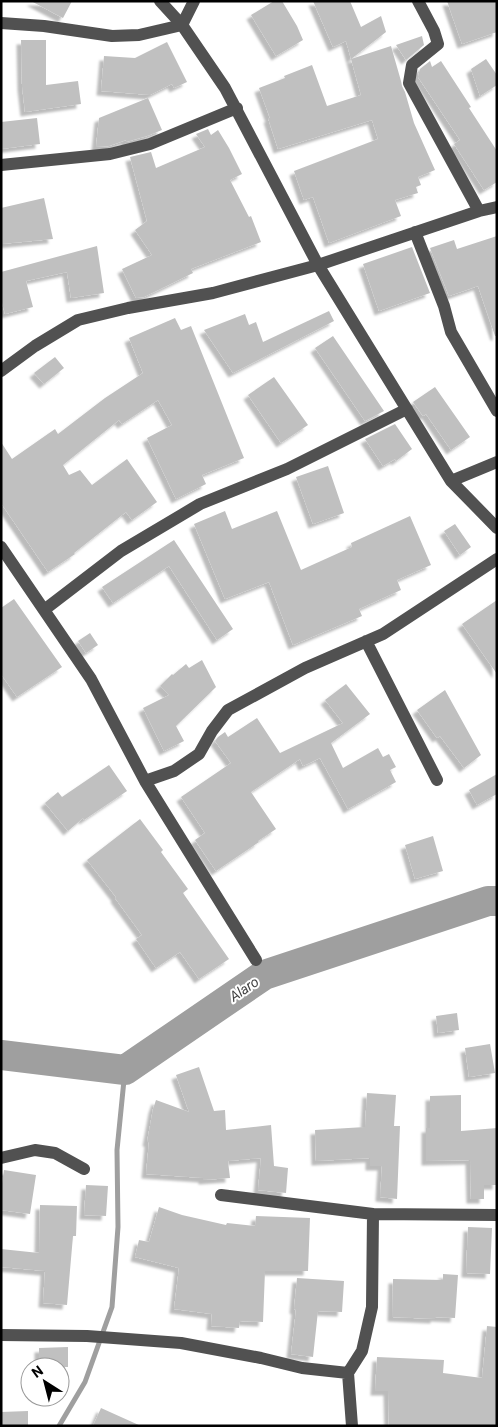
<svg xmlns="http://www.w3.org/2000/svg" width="498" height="1427" viewBox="0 0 498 1427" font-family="Roboto,sans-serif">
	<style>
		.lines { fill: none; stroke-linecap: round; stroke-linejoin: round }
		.stream { stroke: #9f9f9f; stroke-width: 5 }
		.river { stroke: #9f9f9f; stroke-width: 30 }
		.building { fill: #c0c0c0; filter: url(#shadow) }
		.minor { stroke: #515151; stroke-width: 12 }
		.labels { text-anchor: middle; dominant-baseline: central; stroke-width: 4; stroke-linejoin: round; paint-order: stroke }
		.water-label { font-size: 14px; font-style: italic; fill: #404040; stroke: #fff }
	</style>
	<defs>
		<filter id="shadow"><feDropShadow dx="-4.5" dy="4.5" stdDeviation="1" flood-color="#0004"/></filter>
	</defs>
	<rect width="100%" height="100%" fill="#fff"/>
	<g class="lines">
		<path class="stream" d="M59,1426L85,1382L112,1307L118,1227L117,1150L125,1070"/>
		<path class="river" d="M1,1055L125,1070L264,975L488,901H497"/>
	</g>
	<path class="building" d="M31,1H72L63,18Z
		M274,1H282L297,26L303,40L276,56L251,15Z
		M313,1H350L361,27L381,16L386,32L351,59L391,46L401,81L402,86L405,92L414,123L435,170L418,177L421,185L416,187L418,193L395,200L401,216L329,243L313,197L304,200L294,171L378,139L372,120L278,149L268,118H270L259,88L285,78L284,76L312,65L327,106L361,95L346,41L333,47Z
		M447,1H497V32L462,44Z
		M422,36L424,45L406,60L396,45Z
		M21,40H46V85L78,81L81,104L25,112L22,86Z
		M167,42L187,82L174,88L172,84L150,95L101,91L104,56L135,58Z
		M486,59L497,75V85L480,96L471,69Z
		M430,61L432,67L441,61L471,107L469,108L497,151V182L484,190L454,144L460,140L418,77L420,69Z
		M148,98L162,130L147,136L126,142V140L109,146L96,147L99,118Z
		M37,118L40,144L1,149V122Z
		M208,129L211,135L218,130L229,148L242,174L230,180L249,217L251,216L261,242L191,269L193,273L144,297L136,298L122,269L152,255L135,230L147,221L130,157L151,152L156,168L205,147L196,134Z
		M44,198L53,239L1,244V208Z
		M497,236V336H495L478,286L449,296L430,248L454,240L457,249Z
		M97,246L104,293L71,298L67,272L26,281L33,307L5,314L1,299V272Z
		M412,247L430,293L379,311L363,264Z
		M329,311L334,321L233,373L204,330L245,314L249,325L256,322L263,342Z
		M175,318L181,330L191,326L244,458L202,475L206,484L176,499L147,438L172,425L158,400L122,424L119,420L63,465L69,475L80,470L92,485L127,459L157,502L132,520L126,512L74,553L75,554L48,572L1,503V442L12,459L55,429L58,434L105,398L143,373L129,338Z
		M333,336L384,411L365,421L315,348Z
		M55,357L64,368L44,384L34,373Z
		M274,377L308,425L281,443L248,395Z
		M435,387L470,437L451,450L426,414L423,416L413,402Z
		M395,424L412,449L396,461L395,459L383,466L365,439Z
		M328,466L344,513L313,524L296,477Z
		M225,511L232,529L277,511L301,570L352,547L351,543L410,516L431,565L397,580L401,590L359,609L362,616L293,645L269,582L225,599L194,524Z
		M455,524L471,547L460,555L444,531Z
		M174,540L233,629L217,640L169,566L113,603L102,587Z
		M14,599L62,667L17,697L1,674V608Z
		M497,600V674L462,624Z
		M90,633L98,645L86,653L78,641Z
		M202,660L216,687L176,726L184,741L164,751L143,708L169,695L160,686L172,674L173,675L186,664L189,668Z
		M346,684L370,714L331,743L343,768L378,748L383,757L389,754L396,767L390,770L396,782L348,809L320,758L303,766L300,759L251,792L276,829L258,841L259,842L216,871L195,840L205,833L181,797L231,763L215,741L218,737L225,732L228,737L257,718L280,753L343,723L325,700Z
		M445,690L481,755L464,768L440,736L437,738L417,710Z
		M109,765L127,791L84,820L83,818L68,831L45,803L58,792L62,797Z
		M497,774V794L477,805L469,790Z
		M140,819L163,850L161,852L188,889L183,893L229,959L199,979L180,952L156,968L136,939L142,935L115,898L116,897L87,860Z
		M433,836L443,871L415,879L405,845Z
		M457,1013L459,1030L438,1033L436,1016Z
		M490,1044L495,1073L469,1077L465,1048Z
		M199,1067L214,1111L225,1110L226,1130L271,1125L274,1166L288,1168L286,1193L258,1190L261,1158L228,1161L230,1178L203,1180V1178L146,1174L149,1142H147L153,1109L156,1100L189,1112L176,1075Z
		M367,1093L396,1095L394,1126H400L397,1199L380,1197L382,1166H370V1158L316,1161L315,1130L365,1127Z
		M461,1095V1131L497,1128V1185H484V1199H471L470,1160L426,1161V1128H430V1096Z
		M4,1170L36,1175L30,1214L1,1210V1191Z
		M86,1185L108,1186L106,1216L84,1215Z
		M40,1205L77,1206L76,1236H73L67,1305L43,1303L45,1271L1,1267V1249L39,1253Z
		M159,1207L182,1215L226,1225L227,1223L255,1226L256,1216L310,1218L308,1271H265L263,1322L240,1321L239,1328L211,1326L212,1314L174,1309L179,1268L135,1257L139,1240L149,1242Z
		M468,1227L492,1228L490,1274L466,1273Z
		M443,1274L458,1275L455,1318L435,1317V1319L392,1317L393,1279L443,1280Z
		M297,1278L344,1281L342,1312L318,1311L313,1357L291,1354L296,1310L294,1309Z
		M487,1326L497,1327V1426H389L388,1391H375L377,1357L444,1360L443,1373L482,1378Z
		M68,1347V1367H39V1348Z
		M101,1408L141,1426H93Z
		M28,1411V1425L1,1426V1412Z"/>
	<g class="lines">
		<path class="minor" d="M160,1L182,25L225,88L318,265L451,481L497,528
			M418,1L434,31L438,44L412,65L409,83L479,211
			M1,23L44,26L112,36L139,35L182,25L194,1
			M1,165L110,154L150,144L237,108
			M415,232L444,306L451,332L497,411
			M1,371L35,346L78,320L128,308L213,293L318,265L479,211L497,207
			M451,481L497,462
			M1,547L91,679L145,781L256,960
			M44,610L121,551L200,504L287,469L407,409
			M366,641L437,780
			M145,781L174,771L199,754L212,731L228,710L305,668L383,634L497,559
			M1,1158L35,1150L55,1153L84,1169
			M221,1195L373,1214
			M1,1335L87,1336L181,1343L261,1358L302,1368L348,1373
			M352,1426L348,1373L362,1351L372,1307L373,1214L497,1215"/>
	</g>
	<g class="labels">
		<g class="water-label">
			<text transform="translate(244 989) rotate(-34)">Alaro</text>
		</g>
	</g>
	<rect width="498" height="1427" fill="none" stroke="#000000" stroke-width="5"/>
	<g transform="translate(45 1382) rotate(324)"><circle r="24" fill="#ffffff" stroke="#999999"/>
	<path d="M0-4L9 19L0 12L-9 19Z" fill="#000000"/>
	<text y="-8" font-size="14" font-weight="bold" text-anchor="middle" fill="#000000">N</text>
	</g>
</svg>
